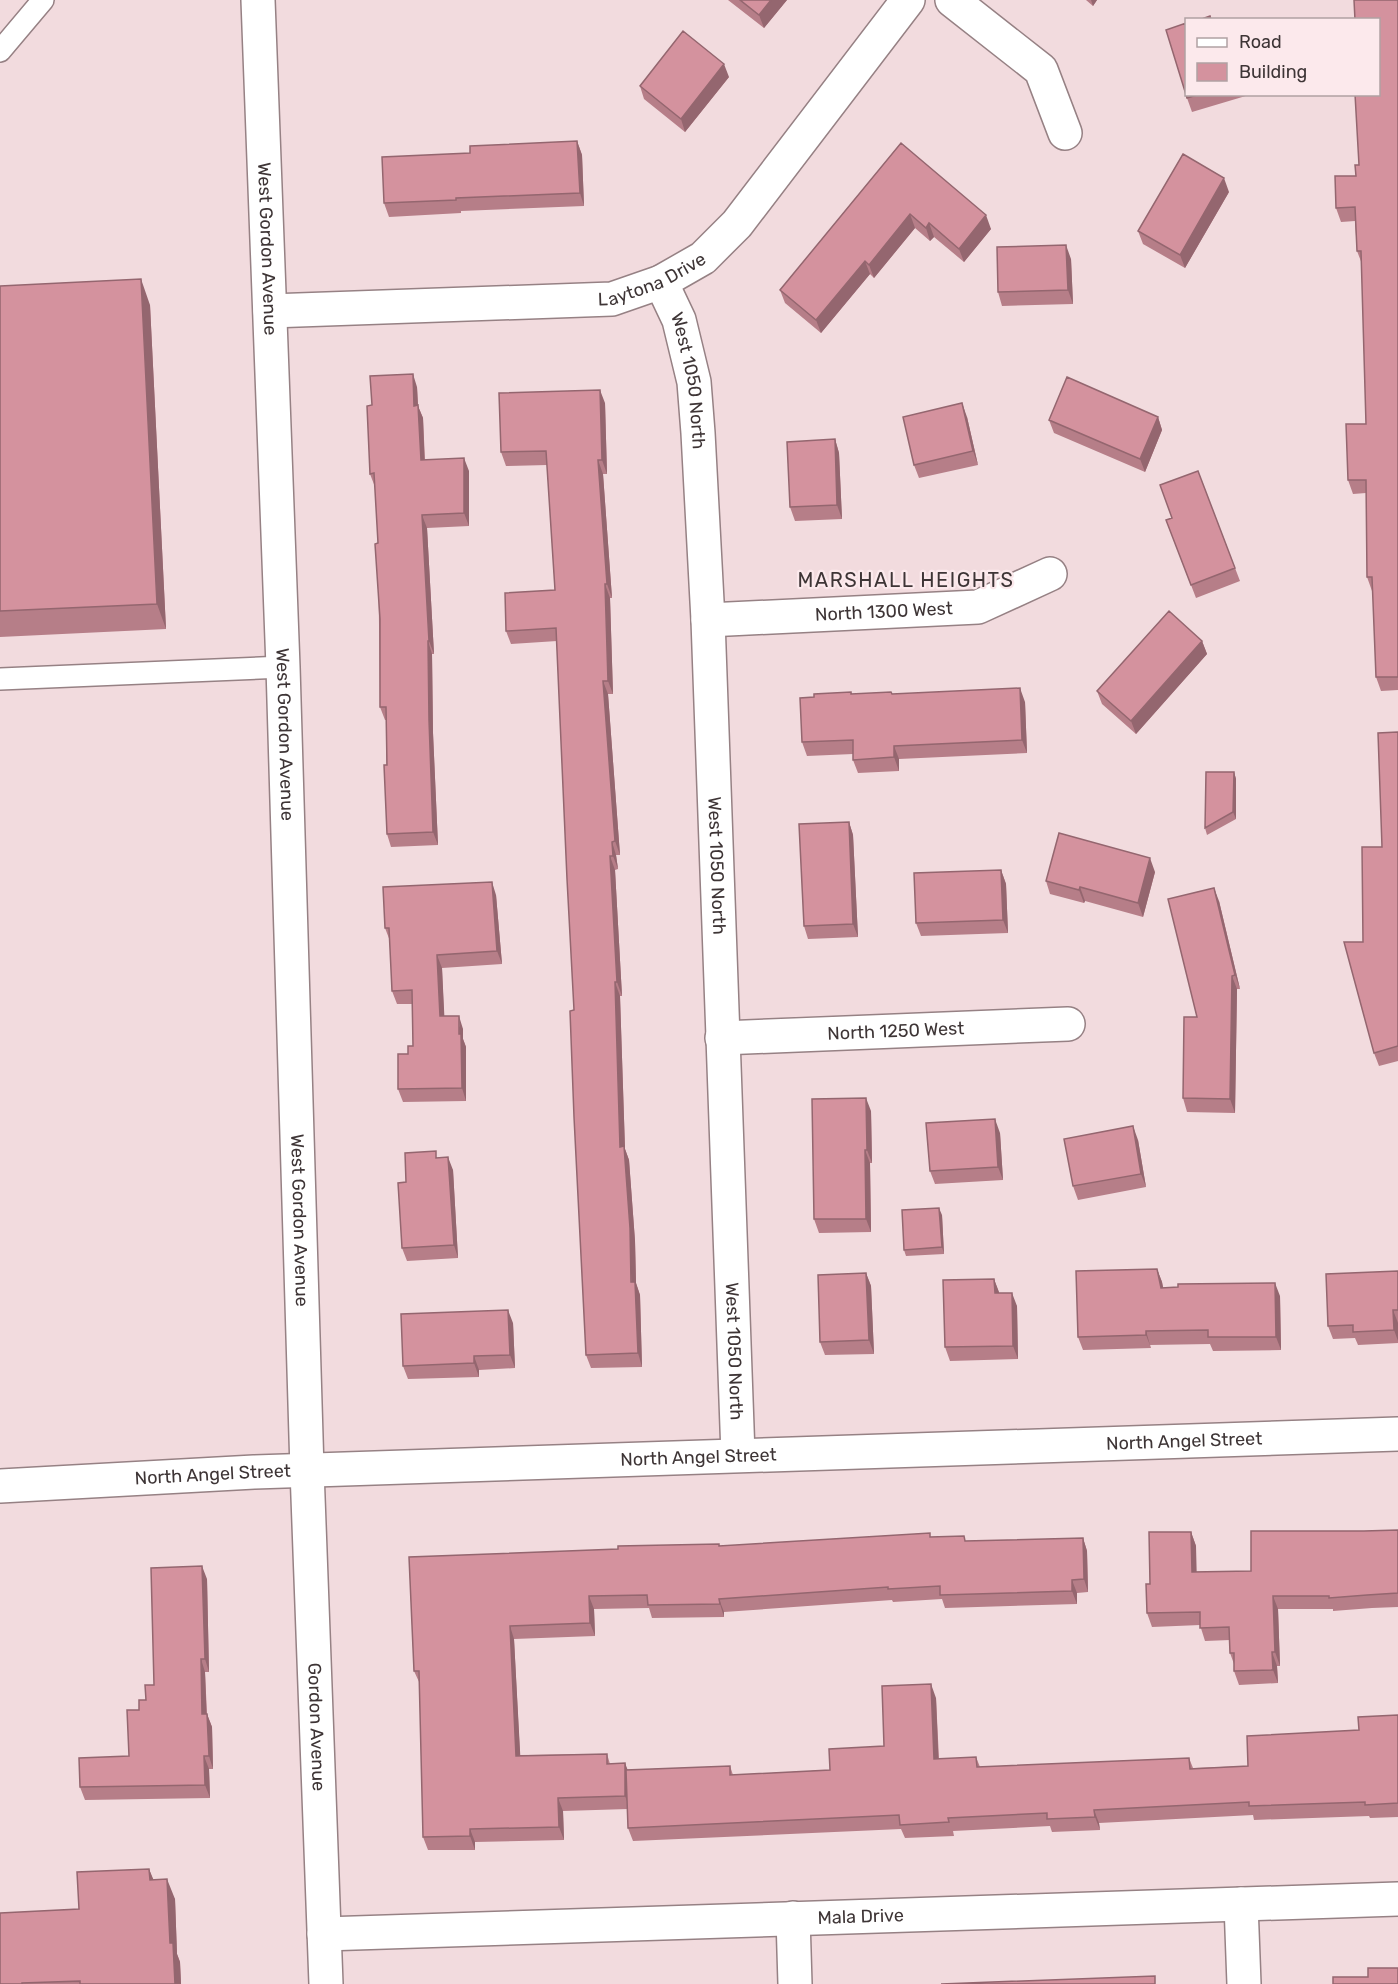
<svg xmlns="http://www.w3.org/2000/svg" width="1398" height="1984" viewBox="0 0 1398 1984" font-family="Rubik,sans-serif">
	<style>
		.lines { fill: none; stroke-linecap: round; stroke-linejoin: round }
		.lane-casing { stroke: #968184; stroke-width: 24 }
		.street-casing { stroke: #968184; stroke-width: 36 }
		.secondary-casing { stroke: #968184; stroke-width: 36 }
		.lane { stroke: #fff; stroke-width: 21 }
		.street { stroke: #fff; stroke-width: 33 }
		.secondary { stroke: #fff; stroke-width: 33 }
		.wall { fill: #b67e88 }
		.shaded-wall { fill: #94666f }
		.building { fill: #d4929e; stroke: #94666f; stroke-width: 1.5 }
		.labels { text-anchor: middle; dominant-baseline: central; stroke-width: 4.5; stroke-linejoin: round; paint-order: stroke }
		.street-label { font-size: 18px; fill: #3e3536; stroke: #fce9ec }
		.neighbourhood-label { font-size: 20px; letter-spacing: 1.5px; fill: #3e3536; stroke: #fce9ec }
	</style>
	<rect width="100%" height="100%" fill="#f2dbde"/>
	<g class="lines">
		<g class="lane-casing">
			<path id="lane" d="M0,51L43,0
				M0,679L283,667"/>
		</g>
		<g class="street-casing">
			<g id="street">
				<path d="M952,0L1041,70L1065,133"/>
				<path id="s1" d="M661,282L679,320L694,382L698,433L708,620L738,1455"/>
				<path id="s2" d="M270,311L612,299L661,282L703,258L737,224L908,0"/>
				<path id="s3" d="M708,620L978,607L1050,574"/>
				<path id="s4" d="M722,1038L1068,1024"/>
				<path d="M1241,1904L1244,1984"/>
				<path d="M793,1918L795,1984"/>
				<path id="s5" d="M324,1934L1398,1899"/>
			</g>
		</g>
		<g class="secondary-casing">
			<g id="secondary">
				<path id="s6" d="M258,0L283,667L307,1470L326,1984"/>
				<path id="s7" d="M0,1486L254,1472L1398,1434"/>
			</g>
		</g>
		<use href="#lane" class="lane"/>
		<use href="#street" class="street"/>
		<use href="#secondary" class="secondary"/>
	</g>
	<path class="wall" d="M728,0H787L764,28Z
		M1086,0H1097L1093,6Z
		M1398,0V690L1381,691L1376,677L1373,591H1372L1367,577L1366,493L1353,494L1348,480L1366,424L1362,264L1357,251L1355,221L1341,222L1336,208L1356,176L1378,94Z
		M729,77L685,132L644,99L640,86Z
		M1186,94H1248L1249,95L1192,112L1187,98Z
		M577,141L582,155L584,206L461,211V213L389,217L384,203L470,153Z
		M901,143L991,229L964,262L934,237L930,241L915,228L874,278L870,274L821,333L785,303L780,290Z
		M1229,192L1185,268L1143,244L1138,231Z
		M1071,259L1073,304L1002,306L998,292Z
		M0,286L150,305L166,629L0,637Z
		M417,387L418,406L423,418L425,460L469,471V526L427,528L434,654H432L433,733L438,845L391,847L387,834L386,720H385L380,707L378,543L375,487L370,474L372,405Z
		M605,403L607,474H603L612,598H610L613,694H608L620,855H616L618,869L615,870L622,996H620L625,1149L629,1160L635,1241L636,1283L640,1295L642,1367L591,1368L586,1355L574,1010L557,641L511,644L506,631L555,590L547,465L506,466L501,452Z
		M967,417L978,465L919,478L914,465Z
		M1158,417L1162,430L1145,472L1054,433L1049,420Z
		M835,439L839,453L842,519L795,521L790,507Z
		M1198,471L1240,581L1196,598L1166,520L1172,518Z
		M1202,641L1207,654L1136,734L1102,704L1097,691Z
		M851,692L852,694H892L1025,702L1027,753L899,759V771L858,773L853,760V754L807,756L802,742Z
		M1398,732V1061L1379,1066L1374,1053L1363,942L1382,847Z
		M1234,772L1236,779V819L1207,835L1205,828Z
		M849,822L853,835L858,937L808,939L804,926Z
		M1001,870L1006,884L1008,933L921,936L916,923Z
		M1155,872L1143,917L1085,901L1084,903L1050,894L1046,881Z
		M496,895L502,964L442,968L444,1016L463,1029V1039L466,1047V1101L403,1102L398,1089L408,1054L413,1046L412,1004H397L392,991L390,941L385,928Z
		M1219,901L1240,989H1237L1235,1113L1187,1112L1183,1098Z
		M871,1111L872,1163H870L871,1232L819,1233L814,1219Z
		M1000,1133L1003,1180L935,1184L930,1171Z
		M1138,1140L1146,1187L1078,1200L1073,1186Z
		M438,1158L453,1170L458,1258L407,1261L402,1248L406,1182Z
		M942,1215L944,1254L906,1256L904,1250Z
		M1157,1269L1162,1282L1163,1288L1280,1296L1281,1350L1213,1351L1210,1344L1150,1345L1151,1348L1083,1350L1078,1337Z
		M1398,1271V1343L1358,1345L1355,1338L1333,1339L1328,1326Z
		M866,1273L871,1286L874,1354L825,1355L820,1342Z
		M994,1279L999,1293L1017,1306L1018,1359L950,1361L945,1347Z
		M513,1323L515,1368L479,1370V1377L408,1379L403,1366Z
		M1398,1530V1607L1372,1608L1333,1611V1609H1278L1280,1666H1277L1278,1683L1239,1685L1234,1671V1664L1230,1653V1640L1205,1641L1200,1625L1152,1627L1147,1613L1150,1584L1191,1532L1196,1546V1572L1251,1571L1364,1531Z
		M932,1537L966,1541L1083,1538L1087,1551L1088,1592L1077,1593V1604L945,1608L942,1599L893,1602L892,1600L724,1612V1617L652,1618L649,1608L594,1609L595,1636L514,1639L520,1755L607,1754L610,1764L625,1763L627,1770L730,1766L733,1775L830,1770L884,1746L936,1698L939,1759L976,1757L980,1767L1189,1758L1193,1768L1248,1766L1359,1730L1398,1715V1817L1370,1818L1369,1816L1254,1820L1253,1815L1099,1823L1100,1830L1052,1832L1050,1826L953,1831L954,1836L905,1838L901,1829L633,1841L628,1828V1809L563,1811L564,1840L475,1842V1850H428L423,1837L420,1684L414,1671L409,1557L720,1546Z
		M207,1579L209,1672H205L207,1714L212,1727L213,1769H209L210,1798L85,1800L80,1787L129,1756L139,1710L154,1685Z
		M149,1869L153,1880L175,1899L177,1954L180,1962L181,1984H0L79,1909Z"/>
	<path class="shaded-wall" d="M771,0H787L764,28L759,15Z
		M1091,0H1097L1093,6Z
		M724,64L729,77L685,132L681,119Z
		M577,141L582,155L584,206L580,193Z
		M1224,178L1229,192L1185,268L1180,255Z
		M910,214L915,228L874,278L869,265Z
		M986,215L991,229L964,262L959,249Z
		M929,223L934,237L930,241L926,228Z
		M1066,245L1071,259L1073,304L1068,290Z
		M865,261L870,274L821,333L816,320Z
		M141,279L150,305L166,629L157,604Z
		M413,374L417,387L418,406L423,418L425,473L421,460L414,406Z
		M600,390L605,403L607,474L602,460Z
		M962,403L967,417L978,465L973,451Z
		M1158,417L1162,430L1145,472L1140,459Z
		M835,439L839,453L842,519L837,505Z
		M464,458L469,471V526L464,513Z
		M598,460L603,474L612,598L607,584Z
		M422,515L427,528L434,654L429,641Z
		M605,584L610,598L613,694L608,681Z
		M428,641L432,654L433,733L438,845L433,832L429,720Z
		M1202,641L1207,654L1136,734L1131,721Z
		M603,681L608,694L620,855L615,841Z
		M1020,688L1025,702L1027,753L1022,740Z
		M894,746L899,759V771L894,757Z
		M1234,772L1236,779V819L1233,812Z
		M849,822L853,835L858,937L853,924Z
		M612,842L616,855L618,869L613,856Z
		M610,856L615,870L622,996L617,982Z
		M1150,858L1155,872L1143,917L1138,903Z
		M1001,870L1006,884L1008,933L1003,920Z
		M492,882L496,895L502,964L497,951Z
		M1080,887L1085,901L1084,903L1079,890Z
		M1214,888L1219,901L1240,989L1235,975Z
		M437,955L442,968L445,1029L440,1016Z
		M1232,976L1237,989L1235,1113L1230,1099Z
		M615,982L620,996L625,1149L629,1160L635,1241L636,1283L640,1295L642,1367L638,1353L620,1147Z
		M459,1016L463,1029V1039L466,1047V1101L462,1088Z
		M866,1098L871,1111L872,1163L867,1150Z
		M995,1119L1000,1133L1003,1180L998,1167Z
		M1133,1126L1138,1140L1146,1187L1141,1174Z
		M865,1150L870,1163L871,1232L866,1219Z
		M448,1157L453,1170L458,1258L454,1245Z
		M939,1208L942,1215L944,1254L942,1247Z
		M1157,1269L1162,1282L1166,1302L1161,1288Z
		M866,1273L871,1286L874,1354L869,1340Z
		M994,1279L999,1292L1000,1307L995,1293Z
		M1275,1283L1280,1296L1281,1350L1276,1337Z
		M1012,1293L1017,1306L1018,1359L1013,1346Z
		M508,1310L513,1323L515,1368L510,1355Z
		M1393,1310L1398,1323V1341L1394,1330Z
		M1146,1331L1150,1345L1151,1348L1146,1335Z
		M474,1356L479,1370V1377L474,1363Z
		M1191,1532L1196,1546L1197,1585L1192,1572Z
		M1083,1538L1087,1551L1088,1592L1084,1579Z
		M202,1566L207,1579L209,1672L205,1659Z
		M1072,1580L1077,1593V1604L1072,1591Z
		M589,1596L594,1609L595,1636L590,1623Z
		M1273,1596L1278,1609L1280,1666L1275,1652Z
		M719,1599L724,1612V1617L720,1604Z
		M510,1626L514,1639L521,1769L516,1756Z
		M1272,1652L1277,1666L1278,1683L1273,1670Z
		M201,1659L205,1672L207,1727L202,1714Z
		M931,1684L936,1698L939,1773L934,1759Z
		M207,1714L212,1727L213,1769L209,1756Z
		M204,1756L209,1769L210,1798L205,1785Z
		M625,1763L630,1776V1809L625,1796Z
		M558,1798L563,1811L564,1840L559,1827Z
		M1094,1810L1099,1823L1100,1830L1095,1817Z
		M470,1829L475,1842V1850L470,1836Z
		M149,1869L157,1888L150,1880Z
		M167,1879L175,1899L177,1954L180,1962L181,1984H175L170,1943Z"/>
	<path class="building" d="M740,0H771L759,15Z
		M1354,0H1398V677H1376L1372,577H1367L1366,480H1348L1346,424H1366L1361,251H1357L1355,207L1336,208L1335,176H1356L1355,165H1359L1355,94H1378V20H1355Z
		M1210,16L1211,20H1199Z
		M1186,23V94H1200L1187,98L1166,30Z
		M683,31L724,64L681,119L640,86Z
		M577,141L580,193L456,198V200L384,203L382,157L470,153V146Z
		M901,143L986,215L959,249L929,223L926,228L910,214L869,265L865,261L816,320L780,290Z
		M1183,154L1224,178L1180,255L1138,231Z
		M1066,245L1068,290L998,292L997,247Z
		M141,279L157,604L0,611V286Z
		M413,374L414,406L418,405L421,460L464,458V513L422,515L429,641H428L429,720L433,832L387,834L384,765H387L386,707H380V619L375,544L378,543L374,473L370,474L367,406L372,405L370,376Z
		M1067,377L1158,417L1140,459L1049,420Z
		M600,390L602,460H598L607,584H605L608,681H603L615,841L612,842L613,856H610L617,982H615L620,1147L624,1146L630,1228L631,1282H635L638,1353L586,1355L574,1117L570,1011L574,1010L567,879L556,628L506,631L505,593L555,590L546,451L501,452L499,393Z
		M962,403L973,451L914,465L903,417Z
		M835,439L837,505L790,507L787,442Z
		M1198,471L1235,568L1191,585L1166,520L1172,518L1160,485Z
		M1169,611L1202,641L1131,721L1097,691Z
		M1020,688L1022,740L894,746V757L853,760V740L802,742L800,698L814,697V694L851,692V694L891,692L892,694Z
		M1398,732V1046L1374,1053L1344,942H1363L1362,847H1382L1378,733Z
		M1206,772H1234L1233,812L1205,828Z
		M849,822L853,924L804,926L799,824Z
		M1059,833L1150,858L1138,903L1080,887L1079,890L1046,881Z
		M1001,870L1003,920L916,923L914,873Z
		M492,882L497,951L437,955L440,1016H459V1034H461L462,1088L398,1089V1054H408V1046H413L412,990L392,991L389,928H385L383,887Z
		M1214,888L1235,975L1232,976L1230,1099L1183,1098L1184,1017H1197L1168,899Z
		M866,1098L867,1150H865L866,1219H814L812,1099Z
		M995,1119L998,1167L930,1171L926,1123Z
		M1133,1126L1141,1174L1073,1186L1064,1139Z
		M436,1151V1158L448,1157L454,1245L402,1248L398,1183L406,1182L405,1153Z
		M939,1208L942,1247L904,1250L902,1210Z
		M1157,1269L1161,1288L1178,1287V1284L1275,1283L1276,1337H1208V1330L1146,1331V1335L1078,1337L1076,1271Z
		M1398,1271V1310H1393L1394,1330L1353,1332V1325L1328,1326L1326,1274Z
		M866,1273L869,1340L820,1342L818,1275Z
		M994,1279L995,1293H1012L1013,1346L945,1347L943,1280Z
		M508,1310L510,1355L474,1356V1363L403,1366L401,1314Z
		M1398,1530V1593L1367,1595L1329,1598V1596H1273L1275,1652H1272L1273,1670L1234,1671V1653H1230L1229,1627L1200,1628V1612L1147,1613L1146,1584H1150L1149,1532H1191L1192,1572L1251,1571V1531H1364Z
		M930,1533V1537L964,1536L965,1541L1083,1538L1084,1579L1072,1580V1591L940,1595V1586L888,1589V1587L719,1599L720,1604L648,1605L647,1595L589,1596L590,1623L510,1626L516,1756L607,1754V1764L625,1763V1796L558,1798L559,1827L470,1829V1836L423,1837L419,1671H414L409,1557L618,1549V1546L719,1544V1546Z
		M202,1566L205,1659H201L202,1714H207L209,1756H204L205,1785L80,1787L79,1758L129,1756L127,1710H139V1700H146L145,1685H154L151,1568Z
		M931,1684L934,1759L976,1757L977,1767L1189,1758L1190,1769L1248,1766L1247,1736L1359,1730L1358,1717L1398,1715V1803L1365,1805V1802L1249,1806V1802L1094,1810L1095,1817L1047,1819V1813L948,1818L949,1822L900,1825L899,1815L628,1828L626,1770L730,1766V1775L830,1770L829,1749L884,1746L882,1686Z
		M149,1869L150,1880L167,1879L170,1943H173L175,1984H80V1981L22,1983V1984H0V1913L79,1909L77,1872Z
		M1368,1968H1398V1984H1333V1977H1368Z
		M1155,1976V1984H941Z"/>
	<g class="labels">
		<g class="street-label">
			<text stroke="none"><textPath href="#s6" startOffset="249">West Gordon Avenue</textPath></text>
			<text stroke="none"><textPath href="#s2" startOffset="386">Laytona Drive</textPath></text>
			<text stroke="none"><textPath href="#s1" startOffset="104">West 1050 North</textPath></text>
			<text stroke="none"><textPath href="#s3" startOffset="176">North 1300 West</textPath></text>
			<text stroke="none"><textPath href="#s6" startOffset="735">West Gordon Avenue</textPath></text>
			<text stroke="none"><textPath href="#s1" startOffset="590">West 1050 North</textPath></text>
			<text stroke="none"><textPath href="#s4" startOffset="174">North 1250 West</textPath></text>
			<text stroke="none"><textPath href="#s6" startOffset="1221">West Gordon Avenue</textPath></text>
			<text stroke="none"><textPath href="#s1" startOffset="1076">West 1050 North</textPath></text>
			<text stroke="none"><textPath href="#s7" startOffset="1185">North Angel Street</textPath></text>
			<text stroke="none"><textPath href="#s7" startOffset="699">North Angel Street</textPath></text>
			<text stroke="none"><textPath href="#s7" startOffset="213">North Angel Street</textPath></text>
			<text stroke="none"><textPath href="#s6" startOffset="1728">Gordon Avenue</textPath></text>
			<text stroke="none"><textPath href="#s5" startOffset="537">Mala Drive</textPath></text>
		</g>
		<g class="neighbourhood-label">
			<text x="906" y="580">MARSHALL HEIGHTS</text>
		</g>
	</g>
	<rect x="1185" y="18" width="195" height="78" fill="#fce9ec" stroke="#b0a1a3" stroke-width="1.5"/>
	<rect x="1197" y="38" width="30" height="9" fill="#ffffff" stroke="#b0a1a3" stroke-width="1.5"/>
	<text x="1239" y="48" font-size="18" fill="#3e3536">Road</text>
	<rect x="1197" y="63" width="30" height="18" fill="#d4929e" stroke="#b0a1a3" stroke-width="1.5"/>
	<text x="1239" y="78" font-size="18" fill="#3e3536">Building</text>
</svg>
